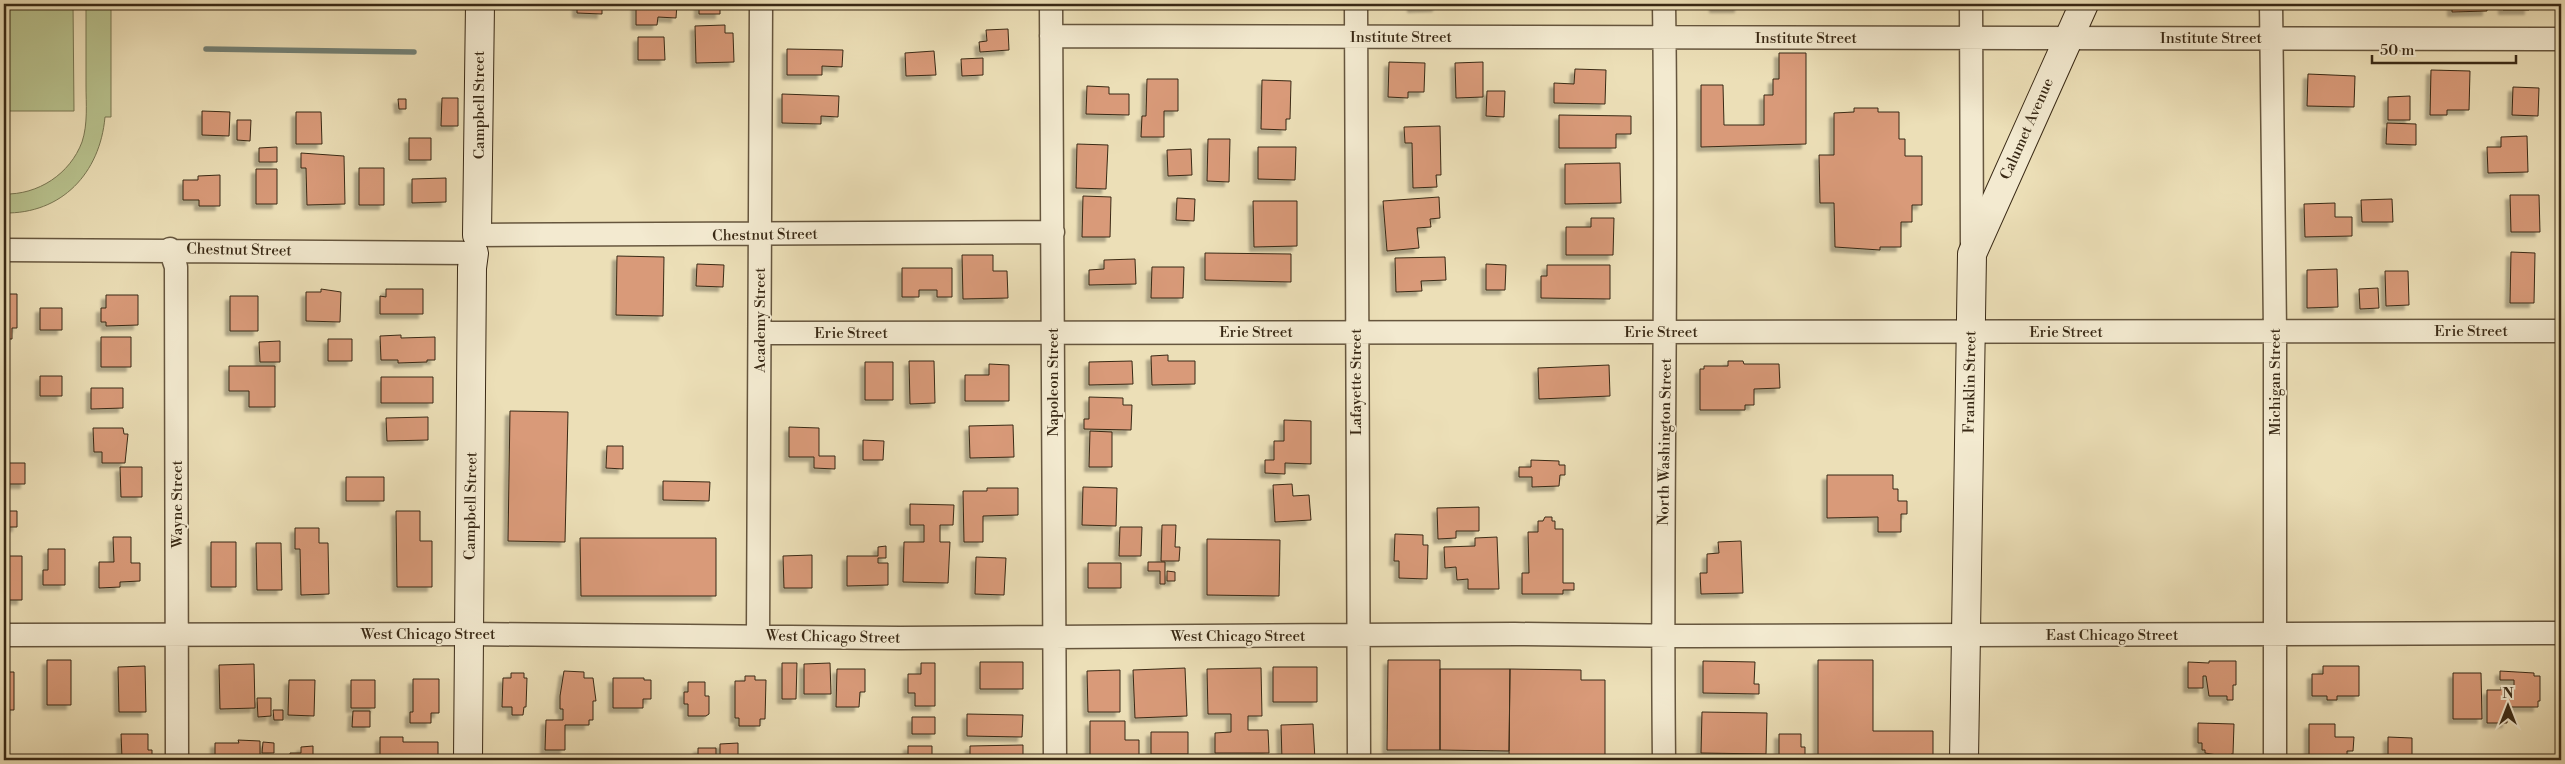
<svg xmlns="http://www.w3.org/2000/svg" width="2565" height="764" viewBox="0 0 2565 764" font-family="'Libre Bodoni',serif">
	<style>
		.green { fill: #b8c28e; stroke: #787652 }
		.lines { fill: none; stroke-linecap: round; stroke-linejoin: round }
		.stream { stroke: #738176; stroke-width: 5.5 }
		.building { fill: #d99a79; stroke: #392915; filter: url(#shadow) }
		.minor-casing { stroke: #66563e; stroke-width: 25 }
		.secondary-casing { stroke: #392915; stroke-width: 30 }
		.minor { stroke: #f3ead0; stroke-width: 22 }
		.secondary { stroke: #f3ead0; stroke-width: 28 }
		.labels { text-anchor: middle; dominant-baseline: central; stroke-width: 4; stroke-linejoin: round; paint-order: stroke }
		.street-label { font-size: 15px; fill: #392915; stroke: #f3ead0 }
	</style>
	<defs>
		<filter id="shadow"><feDropShadow dx="-4.5" dy="4.5" stdDeviation="1" flood-color="#0004"/></filter>
	</defs>
	<rect width="100%" height="100%" fill="#ecdfb7"/>
	<filter id="stains"><feTurbulence type="fractalNoise" baseFrequency=".004" numOctaves="4"/><feColorMatrix values="0 0 0 0 .2 0 0 0 0 .09 0 0 0 0 .02 0 0 0 .5 -.17"/></filter>
	<radialGradient id="worn" r=".72"><stop offset=".6" stop-color="#630" stop-opacity="0"/><stop offset="1" stop-color="#630" stop-opacity=".3"/></radialGradient>
	<path class="green" d="M4,4H73L74,111H4Z
		M86,4H111V117H105C100,173 62,214 4,213V194C38,195 70,174 82,142C88,124 86,104 86,85C86,58 86,31 86,4Z"/>
	<g class="lines">
		<path class="stream" d="M206,49L414,52"/>
	</g>
	<path class="building" d="M577,4H602V14L577,13Z
		M636,4H677L676,18L658,17L657,25H636Z
		M699,4H720V14H699Z
		M1412,4H1437V7L1412,8Z
		M1714,4H1739V8H1714Z
		M2452,4H2487V11L2452,12Z
		M2503,4H2529V10H2503Z
		M725,25V33H733L734,62L696,63L695,26Z
		M1008,29L1009,50L980,52L979,42L987,41L986,30Z
		M638,37H664L665,60H638Z
		M787,49L843,50L842,67L822,66V75H787Z
		M934,51L936,75L906,76L905,53Z
		M1779,53H1806V144L1701,147V85H1723L1724,125H1764V95H1773V79H1779Z
		M983,58V75L962,76L961,59Z
		M1389,62L1425,63L1424,92H1408V98L1388,97Z
		M1483,62V97L1456,98L1455,63Z
		M1575,69L1606,70L1605,104L1554,103V83L1574,84Z
		M2431,70L2470,71L2469,110H2447V115H2430Z
		M2308,74L2355,76L2354,107L2307,106Z
		M1147,79H1178V111H1164V137H1141L1142,116H1146Z
		M1262,80L1291,81L1290,119H1286V130L1261,129Z
		M1087,86L1109,87V94H1129V115L1086,114Z
		M2513,87L2539,88L2538,116L2512,115Z
		M1487,91H1505L1504,117L1486,116Z
		M782,94L839,96L838,117L821,116V124L782,123Z
		M2410,96V120H2388V97Z
		M442,98H458V126H441Z
		M398,99H406V109H399Z
		M1854,108H1878V112H1899V139H1905V156H1922V205H1912V222H1901V247H1880V250L1835,247L1834,203H1820L1819,155H1834V113L1854,112Z
		M202,111L230,112L229,136L202,135Z
		M296,112H321L322,144H296Z
		M1559,115L1631,116V134H1616V148H1559Z
		M237,120H251L250,141L237,140Z
		M2387,123L2416,124V145L2386,144Z
		M1440,126L1441,175H1436L1437,187L1413,188L1412,143H1405L1404,127Z
		M2527,136L2528,172L2488,173L2487,147H2501V137Z
		M409,138H431V160H409Z
		M1208,139H1230L1229,182L1207,181Z
		M1077,144L1108,145L1106,189L1076,188Z
		M277,147V162H259V148Z
		M1258,147H1296L1295,180L1258,179Z
		M1191,149L1192,175L1168,176L1167,150Z
		M301,153L344,156L345,204L307,205L306,168H301Z
		M1620,163L1621,203L1565,204V164Z
		M359,168H384V205H359Z
		M256,169H277V204H256Z
		M220,175V206H199V200H183V180H198V176Z
		M446,178V202L412,203V179Z
		M2510,195H2539L2540,232H2511Z
		M1083,196L1111,197L1110,237H1082Z
		M1439,197L1440,218L1430,219L1431,227L1417,228L1419,248L1387,251L1383,201Z
		M1177,198L1195,199L1194,221L1176,220Z
		M2392,199L2393,222H2362L2361,200Z
		M1253,201H1297V246L1254,247Z
		M2335,203V217H2352V236L2305,237L2304,204Z
		M1591,218H1614L1613,255H1566V227H1591Z
		M2511,252L2535,253L2534,303H2510Z
		M1205,253L1291,254V282L1205,280Z
		M962,255H993V271H1007L1008,298L963,299Z
		M617,256L664,257L663,316L616,315Z
		M1445,257L1446,280L1421,281L1422,291L1396,292L1395,258Z
		M1135,259L1136,284L1089,285V270L1104,269V260Z
		M697,264L724,265L723,287L696,286Z
		M1486,264L1506,265L1505,290H1486Z
		M1547,265H1610V299L1541,298V276H1547Z
		M1152,267H1184L1183,298H1151Z
		M902,268H952V297H937V290H919V297H902Z
		M2337,269L2338,307L2307,308V270Z
		M2385,271H2408L2409,305L2386,306Z
		M2378,288L2379,308L2360,309L2359,289Z
		M321,289L341,292L340,322L306,321V292H321Z
		M386,289H423V314H380V296L386,297Z
		M4,294H17V328H12V339H4Z
		M106,295H138V325L106,326V322H101V308H106Z
		M230,296H258V331H230Z
		M40,308H62V330H40Z
		M401,335V338L435,337V360H427V362L398,363V360H381L380,336Z
		M101,337H131V367H101Z
		M328,339H352V361H328Z
		M280,341V362H260L259,342Z
		M1168,355V361H1195V384L1152,385L1151,356Z
		M909,361H934L935,403L910,404Z
		M1132,361L1133,384L1089,385V362Z
		M1728,361H1743L1744,364H1779L1780,388L1754,389V405H1745V410H1700V369H1704V366H1728Z
		M865,362H893V400H865Z
		M989,364L1009,365V401H965V375H989Z
		M1609,365L1610,396L1539,399L1538,368Z
		M229,366H275V407H249V391H229Z
		M40,376H62V396H40Z
		M381,377H433V403H381Z
		M91,388H123V408L91,409Z
		M1089,397L1123,398V405H1132L1131,430L1084,429V419H1089Z
		M510,411L568,412L565,542L508,541Z
		M428,417V440L387,441L386,418Z
		M1284,420L1311,421V464L1285,463V474L1265,473V460H1274V441H1284Z
		M1013,425L1014,457L970,458L969,426Z
		M789,427L819,428V456H835V469L814,468V457H789Z
		M93,428H123L124,434H128L125,463H102V452H94Z
		M1090,431L1112,432V467H1089Z
		M863,440L884,441L883,460H863Z
		M607,446H623V469L606,468Z
		M1531,460L1559,461V465H1565V475H1560L1559,486L1532,487V477H1519V467H1531Z
		M6,463H25V484H6Z
		M120,467H142V497H121Z
		M1827,475H1893V489H1898V501H1907V514H1901V532H1878V517L1827,518Z
		M346,477H384V501H346Z
		M663,481L710,482L709,501L663,500Z
		M1292,484L1293,496L1309,495L1311,520L1275,522L1273,485Z
		M1083,487L1117,488L1116,526L1082,525Z
		M987,488H1018V515L983,516V542H964L963,491H987Z
		M910,504L954,505L953,525H940V542H950L948,583L903,582L904,542H924V525H910Z
		M1479,507V531H1456V538L1438,539L1437,508Z
		M4,511H17V527H4Z
		M396,511H420V541H432V587H397Z
		M1545,517H1552V521H1555V529H1563V583H1574V590H1563V594H1522V573H1529L1528,532H1538V521H1543Z
		M1162,525H1176L1175,547H1180L1179,561H1161Z
		M1120,527H1142L1141,556H1119Z
		M295,528H319V543H328L329,594L301,595L300,549H295Z
		M1395,534L1423,535V545H1428L1427,579L1399,578V561H1394Z
		M113,537H131V563H140V581L120,582V587L99,588V562H114Z
		M1497,537L1499,589H1468V579L1457,580L1456,567L1445,568L1444,547L1475,546V538Z
		M580,538H716V596H581Z
		M1207,539L1280,540L1279,596L1207,595Z
		M1741,541L1743,593L1701,594L1700,573H1707V554L1719,553L1718,542Z
		M211,542H236V587H211Z
		M256,543H281L282,590H257Z
		M886,546V558H878V563H888V585L847,586V556H878V547Z
		M48,549H65V585H43V570H48Z
		M812,555V588H784L783,556Z
		M4,556H22V600H4Z
		M976,557L1006,558L1004,595L975,594Z
		M1148,562H1165V584H1160V571H1148Z
		M1088,563H1121V588H1088Z
		M1167,571L1175,572V581H1167Z
		M47,660H71V705H47Z
		M1388,660H1440V750H1387Z
		M1818,660H1873V731H1933V760H1818Z
		M1703,661L1755,662L1754,684H1759V694L1703,693Z
		M2209,661H2236V685H2233V700H2227V696H2209L2206,676H2203V688H2188V662L2209,663Z
		M980,662H1023V689H980Z
		M782,663H797L796,699H782Z
		M830,663L831,694H804V664Z
		M921,663H935V706H915V693H908V674H921Z
		M254,664L255,708L220,709L219,665Z
		M145,666L146,712H119L118,667Z
		M2323,666H2359V696H2337V700H2327V696H2312V674H2323Z
		M1273,667H1317V702H1273Z
		M1185,668L1187,716L1135,718L1133,670Z
		M1261,668L1262,716H1248V730H1268L1269,753H1215V733L1231,732V714H1208L1207,669Z
		M837,669H865V692H860L859,707H836Z
		M1440,669H1510L1509,751L1440,750Z
		M1510,669L1581,670V680H1605V760L1509,759Z
		M1120,670V712H1088L1087,671Z
		M564,671L584,672V678H593L596,701H593V720H589V725H565V750H545L546,720H563V709H560V696Z
		M2500,671L2534,673V676H2540V701H2538V707H2507V723H2487V690H2501V687H2514V680H2500Z
		M4,672H14V710H4Z
		M511,673H524V678H527L526,707H524L523,715H512V707H502L503,678H511Z
		M2453,673H2481L2482,719H2453Z
		M745,676H755V680H766L765,719H760V726H739V718H735V681H745Z
		M613,678H644V680H651V699H643V708H613Z
		M413,679H439V713H431V723H410V712H413Z
		M289,680H315L314,716L288,715Z
		M351,680H375V708H351Z
		M688,682H705V696H709V714L706,716H688V704H684V692H688Z
		M257,698H271V716L258,717Z
		M273,710H283V720H274Z
		M353,711H370V727H352Z
		M1702,712L1767,713L1766,754L1701,753Z
		M967,714L1023,715L1022,737L967,736Z
		M912,717H935V734H912Z
		M1090,721H1125V740H1139V760H1121V757H1090Z
		M2198,723L2234,724L2233,754H2231V760H2217V755L2205,753V750H2202V743H2198Z
		M1313,724L1315,760H1282L1281,725Z
		M2309,724H2335V737H2354L2353,751H2347V760H2309Z
		M1151,732H1188V754H1151Z
		M121,734H148V750H152V760H126V758H122Z
		M1779,734H1801V747H1805V760H1779Z
		M380,737H403V742H438V755H432V760H380Z
		M2388,737L2412,738V760H2388Z
		M238,740L260,741V756H253V760H215V743H239Z
		M263,742L274,743V753H262Z
		M738,743V760H720V744Z
		M1023,745V760H970V746Z
		M313,746V760H290V753H301V747Z
		M908,746H932V760H908Z
		M698,748H716V760H698Z"/>
	<g class="lines">
		<g class="minor-casing">
			<path id="minor" d="M1051,4L1055,760
				M1356,4L1359,760
				M1971,4L1972,250
				M2271,4L2275,331V760
				M1051,36L2561,39
				M477,235L1053,232
				M170,249L176,267L177,760
				M4,250L474,253
				M760,333L2561,331
				M4,635L469,634L900,638L1515,634L1691,636L2561,633
				M758,636L761,4
				M1664,760C1661,508 1668,256 1664,4"/>
		</g>
		<g class="secondary-casing">
			<path id="secondary" d="M477,235L480,4
				M468,760L472,268L474,253
				M1964,760L1972,254L2084,4"/>
		</g>
		<use href="#minor" class="minor"/>
		<use href="#secondary" class="secondary"/>
	</g>
	<g class="labels">
		<g class="street-label">
			<text x="1401" y="37">Institute Street</text>
			<text x="1806" y="38">Institute Street</text>
			<text x="2211" y="38">Institute Street</text>
			<text transform="translate(479 105) rotate(-90)">Campbell Street</text>
			<text transform="translate(2027 129) rotate(-66)">Calumet Avenue</text>
			<text transform="translate(765 235) rotate(-1)">Chestnut Street</text>
			<text transform="translate(239 250) rotate(1)">Chestnut Street</text>
			<text transform="translate(760 320) rotate(-90)">Academy Street</text>
			<text x="2471" y="331">Erie Street</text>
			<text x="1256" y="332">Erie Street</text>
			<text x="1661" y="332">Erie Street</text>
			<text x="2066" y="332">Erie Street</text>
			<text x="851" y="333">Erie Street</text>
			<text transform="translate(1053 382) rotate(-90)">Napoleon Street</text>
			<text transform="translate(1356 382) rotate(-90)">Lafayette Street</text>
			<text transform="translate(1970 382) rotate(-89)">Franklin Street</text>
			<text transform="translate(2275 382) rotate(-90)">Michigan Street</text>
			<text transform="translate(1665 442) rotate(-89)">North Washington Street</text>
			<text transform="translate(177 504) rotate(-90)">Wayne Street</text>
			<text transform="translate(471 506) rotate(-89)">Campbell Street</text>
			<text x="428" y="634">West Chicago Street</text>
			<text x="2112" y="635">East Chicago Street</text>
			<text x="1238" y="636">West Chicago Street</text>
			<text transform="translate(833 637) rotate(1)">West Chicago Street</text>
		</g>
	</g>
	<rect width="2565" height="764" fill="none" stroke="#ecdfb7" stroke-width="20"/>
	<rect x="5" y="5" width="2555" height="754" fill="none" stroke="#392915" stroke-width="2.5"/>
	<rect x="10" y="10" width="2545" height="744" fill="none" stroke="#392915"/>
	<g transform="translate(2508 706)" stroke="#f3ead0" stroke-width="4" paint-order="stroke">
	<path d="M0-4L9 19L0 12L-9 19Z" fill="#392915"/>
	<text y="-8" font-size="14" font-weight="bold" text-anchor="middle" fill="#392915">N</text>
	</g>
	<path d="M2372 55v8h144v-8" fill="none" stroke="#392915" stroke-width="2.5"/>
	<text x="2380" y="55" font-size="15" fill="#392915" stroke="#f3ead0" stroke-width="4" paint-order="stroke">50 m</text>
	<rect width="100%" height="100%" filter="url(#stains)"/>
	<rect width="100%" height="100%" fill="url(#worn)"/>
</svg>
